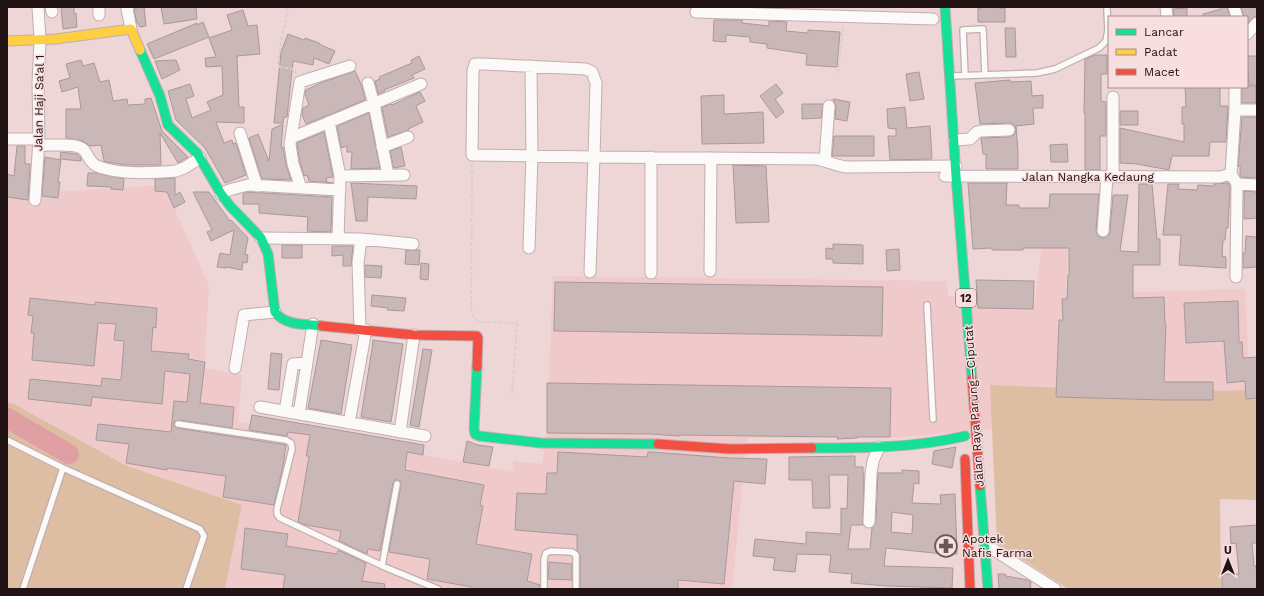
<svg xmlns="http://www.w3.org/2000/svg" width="1264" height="596" viewBox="0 0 1264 596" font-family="'Work Sans',sans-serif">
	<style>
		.built { fill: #f0c9ca }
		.green { fill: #ddbea2 }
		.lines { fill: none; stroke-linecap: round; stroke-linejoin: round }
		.river { stroke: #df9fa3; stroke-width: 20 }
		.building { fill: #cab7b8; stroke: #aa9898; fill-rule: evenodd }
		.lane-casing { stroke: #c1aeaf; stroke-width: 8 }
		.street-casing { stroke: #c1aeaf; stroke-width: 13 }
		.fast-casing { stroke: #c1aeaf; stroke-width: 11 }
		.slow-casing { stroke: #c1aeaf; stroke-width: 11 }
		.jam-casing { stroke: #c1aeaf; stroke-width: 11 }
		.path { stroke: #d7d0d0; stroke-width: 2; stroke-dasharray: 4 2; stroke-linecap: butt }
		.lane { stroke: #fcf9f9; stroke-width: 5.5 }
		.street { stroke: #fcf9f9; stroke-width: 11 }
		.fast { stroke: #16e098; stroke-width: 9 }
		.slow { stroke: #ffcf43; stroke-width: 9 }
		.jam { stroke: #f24e42; stroke-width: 9 }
		.labels { text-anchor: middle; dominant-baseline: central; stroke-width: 3; stroke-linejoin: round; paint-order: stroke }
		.shield { fill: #f9dedf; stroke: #624f50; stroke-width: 1 }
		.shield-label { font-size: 11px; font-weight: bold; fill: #211213 }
		.street-label { font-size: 12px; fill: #211213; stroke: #f9dedf }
		.poi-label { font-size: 12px; fill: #211213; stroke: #f9dedf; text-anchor: start }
	</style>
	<rect width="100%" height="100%" fill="#eed6d6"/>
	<path class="built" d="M164,185L209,286L204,368L242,375L238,422L300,431L512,472L514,461L542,464L547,433L553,276L947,281L948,296L1035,302L1042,243L1068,244L1066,294L1245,289L1250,390L1176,392L991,385L993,429L899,437L747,438L732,589H225L242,505L127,466L14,404L7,402V191L39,193Z"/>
	<path class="green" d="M990,385L1176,392L1250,390L1257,402V500L1220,499L1221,589H1068L997,543Z
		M7,402L14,404L127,466L242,505L225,589H7Z"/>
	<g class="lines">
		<path class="river" d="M7,418L69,454"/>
	</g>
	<path class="building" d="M61,7H74V14L76,13L77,27L63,29Z
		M144,7L146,26L140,27L137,23L134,10L135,8Z
		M161,7H196L197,19L164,24Z
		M981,7H999V8H1005V22H978V8H981Z
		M1220,7H1227L1230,17H1203V14L1221,9Z
		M1241,7H1257V16L1252,18L1247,24V17H1244Z
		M1187,8V17H1174L1173,9Z
		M243,10L248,26L257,25L260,54L237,56L239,107H244V123L216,122L224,143L232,140L233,144L236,143L246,175L225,183L205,148L176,120L168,91L190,84L194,96L186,99L192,118L211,110L207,102L223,95L222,66L206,67L205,58L216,57L209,38L232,30L227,15Z
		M714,20H742V23L769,26V21L787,22L786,31L808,33V30L840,32L837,67L806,65L807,54L767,48V44L750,42V37L726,35V42L713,41Z
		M203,22L209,37L154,59L147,44L197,23V25Z
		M1005,28H1015L1016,57H1006Z
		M288,34L304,40L305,38L319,43V44L335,51L329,64L314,58L313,65L293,61L287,117H284L283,123H274L281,52Z
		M1095,55H1107V74H1101V101L1106,102V136H1100V170H1085V113H1084L1085,59Z
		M419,56L425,69L412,75L414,78L384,90L385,91L378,94L375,81L380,79L379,77L412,63L411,60Z
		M1247,56H1257V85H1249Z
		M81,60L83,66L94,63L100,82L109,80L113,101L127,99L128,105L145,104V99L151,98L162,131L188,157L178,163L160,133L161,165H126L107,162L104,161L101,145L90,146L83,141L66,138V109H81L78,87L62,92L59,81L70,78L66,64Z
		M176,60L180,70L162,79L155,61Z
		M355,71L362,86L365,100L306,124L302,115L303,108L309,105L305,94L306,90L323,82Z
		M919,72L924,99L910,101L906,74Z
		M1010,80L1011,82L1031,81L1032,96L1043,95V108H1033L1034,124L1016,126L1018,152V169H986V154H983L981,138L1010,137L1015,134L1016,129L1013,124L1009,123L980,124L975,83Z
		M776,84L783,93L775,99L784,112L776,118L760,96Z
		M1247,86H1256V103H1242V87H1247Z
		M1185,87H1220V106H1228L1226,142H1210L1209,156H1172L1169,170L1137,164L1120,163V128L1184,142V124H1182V107H1186Z
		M420,92L425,101L416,106L423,122L408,129L409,130L388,137L382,108L391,104L392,105Z
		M724,95V114L763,112L764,143L702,144L701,96Z
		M833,99L850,102L847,121L835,119L836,106Z
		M802,104H823L821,118L802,119Z
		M905,107L907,128L930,126L932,159L890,160L888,136H896V129L888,128L887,109Z
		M1120,111H1138V125H1120Z
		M369,113L380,168L351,169L352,152H347V146L341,148L337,126Z
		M1242,117H1257V178L1241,177L1240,175V166H1238Z
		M283,124L281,148L283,147L286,165L291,180L262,179L249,138L258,134L269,161L272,129Z
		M324,132L333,177L326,178L327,182L333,183L309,181L307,175L304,176L300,162L297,143Z
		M834,136H874V156H832Z
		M1067,144L1068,162H1051L1050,145Z
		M17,146H25V164H30L28,200L7,197V174L14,176Z
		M401,147L405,166L394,168L390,151Z
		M61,152L77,154L81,158V161L60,159Z
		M45,157L61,160L58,182H60L58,198L42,196Z
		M733,165L766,166L769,222L736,223Z
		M88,173H97L124,179L123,190L111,189V187L87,186Z
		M175,178V195L180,192L185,202L174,208L167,192L155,191V179Z
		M351,183L417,186L416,199L368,197L367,221H356Z
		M968,183H1007L1006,205H1019V208H1049L1050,194H1099L1096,231L1099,237L1103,238L1109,235L1110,232L1113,195H1128L1120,251L1138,252L1139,184H1152L1157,239H1160V265H1133V298L1164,297L1165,324H1166L1164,382H1213V400H1164L1056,397L1059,320H1063L1062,299H1067L1068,275H1069V248H1023V250H992V248L973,249Z
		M1226,183H1228L1230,186L1228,228H1226L1225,240H1223L1222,256L1226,257V268L1179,265L1181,235H1163L1168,184H1179L1178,189L1197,190L1198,185L1214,186V184Z
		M1244,191L1257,192V218L1244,219Z
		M193,192H209L230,221L231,220L248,238L245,254L248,255L247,263L243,262L242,270L226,267V268L217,267L220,253L230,255L234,230L211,241L207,232L212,230Z
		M247,192L332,197L331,232L307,231L308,217L259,213V204H243V194Z
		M1246,236L1257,237V267L1243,268V253H1245Z
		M833,244L863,245V264L833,263V259H826V248L833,249Z
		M282,245H302V258H282Z
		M332,246H353L351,266H343V255L332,256Z
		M899,249L900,270L887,271L886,250Z
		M406,250H420L419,265L405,264Z
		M421,263L429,264L428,280L420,279Z
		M365,265L382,266L381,278L365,277Z
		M976,280L1034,281L1033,309L978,308Z
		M555,282L883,287L882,336L554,331Z
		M372,295L406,298L404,311L387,310L388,308L371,306Z
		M30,298L95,305V302L157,308L156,328L153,327L151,351L189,354L188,359L205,362L200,403L234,407L232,428L179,420L174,422V426L177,428L286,445L283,466L274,505L223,497L226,476L167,468V470L126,463L129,444L96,440L98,424L171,432L174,401L187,402L190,374L165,371L162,404L92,397L91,406L28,399L30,379L101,386L102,378L121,380L124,341L114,340L116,324L98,323L94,366L32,360L34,333H31L33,316L28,315Z
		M1238,301L1239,342H1242L1243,358L1257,357V398L1246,399L1245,381L1227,383L1224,341L1186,343L1184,303Z
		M321,340L352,345L341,414L308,408Z
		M373,340L403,344L391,422L361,417L372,349Z
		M423,349L432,350L419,427L410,425Z
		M271,353L282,354L279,390L268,389Z
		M547,383L891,388L890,437H857V438L837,439L838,437L679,435V436L651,434L547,433Z
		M252,415L424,445L423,455L407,452L405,470L484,485L480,505L483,506L476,544L532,554L527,581L540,585V589H472V587L427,579L430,559L389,552L401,485V482L398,480H395L393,483L380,551L368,549L367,554L339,541L341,531L306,525L298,522L309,456H306L310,435L288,432L287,436L249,430Z
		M467,441L478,445L493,447L489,466L463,462Z
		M956,447L952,468L932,464L934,451Z
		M558,452L647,457L648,452H651L729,458L767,459L765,484L734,481L724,584L678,580V589H580V555L577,550V535L515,530L517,493L546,494L547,473H557Z
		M855,456V467H863V473H864L863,525H851L848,549H870L872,528L876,522L878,473H902V470L919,471V484L914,483L912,503L941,504L940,495L955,494L957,554H953V555L886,548L884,566L953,568L952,588L887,586L851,583L852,574L829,572L831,555L797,554L795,572L773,570L775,558L753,556L755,539L806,544V532L841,534V508L847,509L848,475H829L830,508H813L812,480H789V457ZM892,512L913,515L912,534L891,532Z
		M1257,525V543H1252L1254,566H1256L1257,578V589H1222V574H1239L1236,543L1231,544L1230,527Z
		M245,528L288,534L286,546L337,554L338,550L366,563L362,581L385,584L384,589H283L285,575L241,569Z
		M549,562L572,564V580L548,579Z
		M998,574H1005L1006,576L1028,580L1031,582L1030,589H999Z"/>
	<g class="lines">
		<g class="lane-casing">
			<path id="lane" d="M965,75L963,30L983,29L985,75
				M952,76L1037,73L1055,69L1099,48L1106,41L1108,30L1107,9
				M927,305L933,419
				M178,424L286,440L291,443L292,449L277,509V514L280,518L387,568L438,589
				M7,440L63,468L200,529L204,536L186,589
				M382,566L397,484
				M23,589L63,468
				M544,589V559L546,553L551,551L572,552L576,555V589"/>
		</g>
		<g class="street-casing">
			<path id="street" d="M51,7L52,12
				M99,7V15
				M128,7L127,9L131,29
				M1166,7L1167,17
				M1234,7L1237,17
				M696,12L933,19
				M1247,34L1257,23
				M368,83L374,104L388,175
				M1235,87V110L1231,174L1237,184L1236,277
				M1235,110H1257
				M329,122L340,176L338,239
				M240,133L257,186
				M291,138L421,84
				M7,139H39
				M954,140L970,139L977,132L981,131L1009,130
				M39,145C49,146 77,142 84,150C88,155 90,163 97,166C118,175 154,173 176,171L184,168L200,158
				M382,147L408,137
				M651,157V273
				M825,160L829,106
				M340,176L404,175
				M945,176L1220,177L1231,174
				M1113,177V97
				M1237,184L1257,185
				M301,188L293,164L290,144L300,82L350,66
				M221,194L229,190L248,185L340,190
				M35,200L39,139L38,83L40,40L38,7
				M1103,231L1107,177
				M261,238L361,239L358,263L360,330
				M361,239L413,244
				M529,248L532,156L531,66
				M710,271L711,158
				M590,272L594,157L596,83L592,72L586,69L483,64H475L473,71L472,155L594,157H596L817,159C827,161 836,166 847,167L956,166
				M235,368L244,315L275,312
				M260,407L425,436
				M285,411L293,364L307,363
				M299,414L313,324
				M349,423L366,330
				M400,432L414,335
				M869,522L871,474L873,461L879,447
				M985,544L1055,589"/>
		</g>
		<g class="fast-casing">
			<path id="fast" d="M945,7L956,176L972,379
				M140,50L160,96L168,125L197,153L221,194L231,207L261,238L268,254L275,312C285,326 306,324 322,326
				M477,367L474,429L475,434L479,436L541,443L658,444
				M812,448C863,448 915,448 965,436
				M980,486L988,589"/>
		</g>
		<g class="slow-casing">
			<path id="slow" d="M7,41L56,39L131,29L140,50"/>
		</g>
		<g class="jam-casing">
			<path id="jam" d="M322,326L414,335L477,336L478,338L477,367
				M972,379L980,486
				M658,444L730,449L812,448
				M965,459L970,589"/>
		</g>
		<path class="path" d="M288,7L285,26L282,34L278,64L280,67L294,69L296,73
			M838,73L843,26
			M472,164L471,307L473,316L479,322L517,323L512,396
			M45,198L68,202"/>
		<use href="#lane" class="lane"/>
		<use href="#street" class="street"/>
		<use href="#fast" class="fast"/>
		<use href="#slow" class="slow"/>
		<use href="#jam" class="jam"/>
	</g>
	<defs>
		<g id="pharmacy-ring" transform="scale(1.15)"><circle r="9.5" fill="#f9dedf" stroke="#695757" stroke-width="1.5"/><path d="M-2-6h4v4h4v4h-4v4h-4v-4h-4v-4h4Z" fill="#695757"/></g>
	</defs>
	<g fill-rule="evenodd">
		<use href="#pharmacy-ring" x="946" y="546"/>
	</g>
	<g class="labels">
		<rect class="shield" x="956" y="289" width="20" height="18" rx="3"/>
		<g class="shield-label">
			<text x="966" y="298">12</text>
		</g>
		<g class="street-label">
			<text transform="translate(39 103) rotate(-89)">Jalan Haji Sa'al 1</text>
			<text x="1088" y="177">Jalan Nangka Kedaung</text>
			<text transform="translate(974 406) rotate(-94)">Jalan Raya Parung—Ciputat</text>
		</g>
		<g class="poi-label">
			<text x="962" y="539">Apotek<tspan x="962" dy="14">Nafis Farma</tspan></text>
		</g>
	</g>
	<rect width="1264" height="596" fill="none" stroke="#211213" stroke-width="16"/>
	<rect x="1108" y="16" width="140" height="72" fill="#f9dedf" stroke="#a38c8d"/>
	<rect x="1116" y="29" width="20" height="6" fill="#16e098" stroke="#a38c8d"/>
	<text x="1144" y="36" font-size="12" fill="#211213">Lancar</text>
	<rect x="1116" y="49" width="20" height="6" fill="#ffcf43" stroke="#a38c8d"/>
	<text x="1144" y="56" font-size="12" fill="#211213">Padat</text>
	<rect x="1116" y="69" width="20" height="6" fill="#f24e42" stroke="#a38c8d"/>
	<text x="1144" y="76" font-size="12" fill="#211213">Macet</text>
	<g transform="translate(1228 560)" stroke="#f9dedf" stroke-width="3" paint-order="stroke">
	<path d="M0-3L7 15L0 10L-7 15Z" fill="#211213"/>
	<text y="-6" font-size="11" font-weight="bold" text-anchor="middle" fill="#211213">U</text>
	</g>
</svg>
